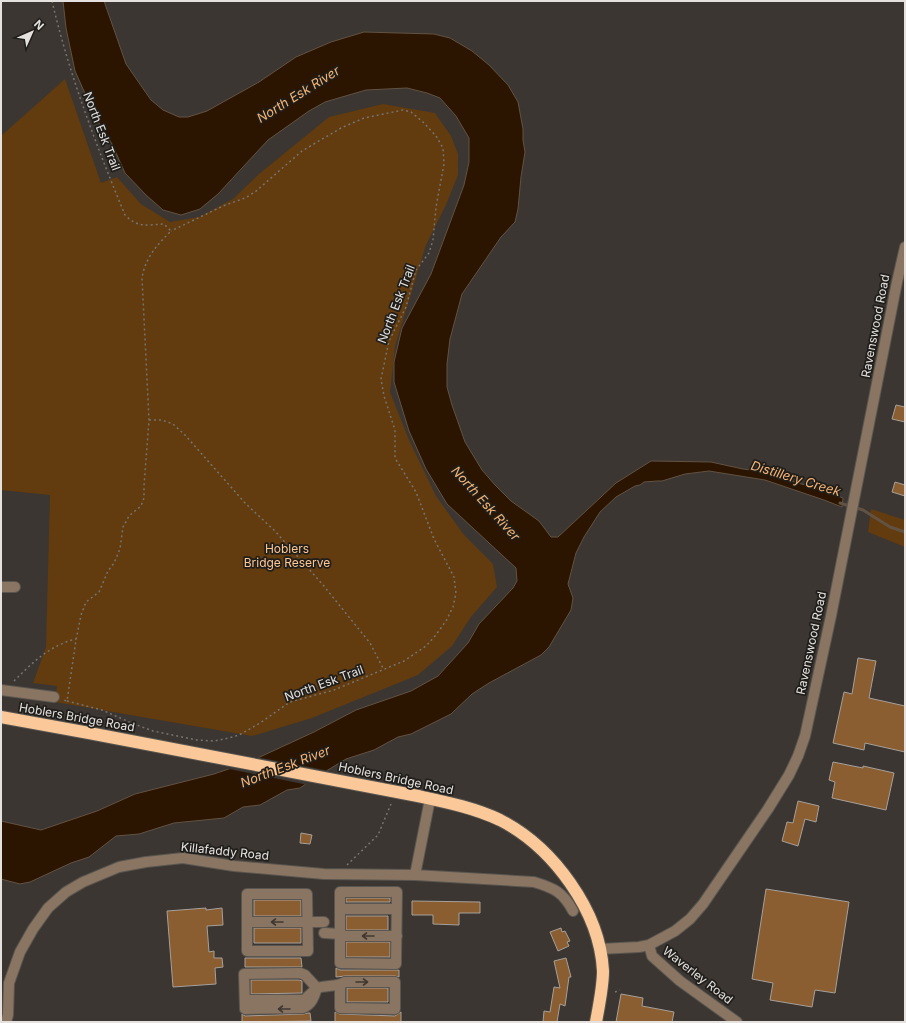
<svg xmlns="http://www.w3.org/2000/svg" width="906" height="1023" viewBox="0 0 906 1023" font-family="Inter,sans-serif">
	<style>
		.green { fill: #623b0f }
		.water { fill: #2b1500; stroke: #625243 }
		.pier { fill: #3b3631 }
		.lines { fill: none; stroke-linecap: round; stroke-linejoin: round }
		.stream { stroke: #625243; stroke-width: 3 }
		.building { fill: #8a5e30; stroke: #a7a09b }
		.minor-casing { stroke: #595550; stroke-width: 12 }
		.highway-casing { stroke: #595550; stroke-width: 14 }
		.path { stroke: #77736e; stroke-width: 1.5; stroke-dasharray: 2 3; stroke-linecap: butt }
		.minor { stroke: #897562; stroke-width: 10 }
		.highway { stroke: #fbc999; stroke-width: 12 }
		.oneway { stroke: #403830 }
		.labels { text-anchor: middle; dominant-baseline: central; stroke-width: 3.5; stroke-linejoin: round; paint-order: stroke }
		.street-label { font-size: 12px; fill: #e4e1de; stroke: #201e1b }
		.park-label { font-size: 12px; fill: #ffc894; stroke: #201e1b }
		.water-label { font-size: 13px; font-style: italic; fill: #f8b472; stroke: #201e1b }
	</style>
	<rect width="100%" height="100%" fill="#3b3631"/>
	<path class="green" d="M65,79L101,183L117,177L141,204L170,222L199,217L233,199L259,174L329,117L383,104L435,113L451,136L458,154V175L446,205L426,245L414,284L395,346L390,392L409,440L436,496L464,535L493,564L497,587L471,617L452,646L418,675L312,718L252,736L55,702L57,686L33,683L46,647L50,495L1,490V136Z
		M871,509L905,520V547L868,532Z"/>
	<path class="water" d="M63,1H104L126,64L151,100L163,110L179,117H188L207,111L259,82L296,57L331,42L364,32L434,34L450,38L472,51L489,65L508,85L518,102L523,129V140L525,152L521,177L518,209L515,222L501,237L462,294L450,339L447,364V387L452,405L465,442L482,470L495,485L511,501L539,521L551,537H558L616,483L651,461L711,462L743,469L769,472L790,481L813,487L843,498L842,507L824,500L765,480L709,471L685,474L662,481H657L644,482L640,485L635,486L616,497L600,512L584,537L576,553L568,584L573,598L571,610L549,647L541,655L489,683L472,694L451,714L411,734L398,737L374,750L346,759L318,776L300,788L287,790L260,805L243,807L224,818L174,823L139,834L116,836L89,857L71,863L30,882L20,884L1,879V821L41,830L97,811L135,794L214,774L249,762L314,732L356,710L411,691L438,676L468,643L479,624L513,588L517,581L516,568L447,504L426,469L409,431L394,382V362L402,328L431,274L464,185L469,162V138L456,116L440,98L427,93L407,88L366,90L325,102L309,111L268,140L218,194L200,209L181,215L163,210L146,195L125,173L112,144L99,123L88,100L75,71L66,28Z"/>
	<path class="pier" d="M256,757L330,771L308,785L224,768Z"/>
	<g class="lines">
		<path class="stream" d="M840,503L863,510L890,527L905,532"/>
	</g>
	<path class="building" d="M896,405L905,407V422L892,419Z
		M895,482L905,485V496L892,492Z
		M858,658L876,661L869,698L905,706V752L865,743L864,750L833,743L844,692L852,694Z
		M833,762L863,768V766L894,773L886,810L832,798L835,782L829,780Z
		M798,801L819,806L816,822L805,819L798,846L782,841L787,822L793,823Z
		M301,833L312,835L310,844L300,843Z
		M766,889L849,902L835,993L815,990L812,1007L770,1000L773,983L752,979Z
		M346,898H390V902H346Z
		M254,900H301V916H254Z
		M412,901L480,902V913H459V925L433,924V915H412Z
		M206,908V910L222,908L223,925L207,926L209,952L214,951V958H222L223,967L215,968L216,984L173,987L167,911Z
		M346,916H388V930H346Z
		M254,928H301V943H254Z
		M561,928L562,932L565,931L570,941L567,942L569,946L558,951L550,932Z
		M346,942H390V957H346Z
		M245,958H301L302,967H245Z
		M566,958L571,977H569L565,1006L560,1004L557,1022H543L544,1011L550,1012L554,987L560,988L554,961Z
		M336,968L340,970H399V977L395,976H345L336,977Z
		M251,980H299L302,981V993L251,994Z
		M347,988H388V1002H347Z
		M621,994L643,998L642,1006L674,1012L672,1022H616Z
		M335,1012L340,1014L395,1016L401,1012V1022H335Z
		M308,1013H310L311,1021L242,1022V1014L245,1016L303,1014Z"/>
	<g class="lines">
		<g class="minor-casing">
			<path id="minor" d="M1,587H15
				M1,690L54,697
				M415,875L430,799
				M340,892H397L396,964L340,963Z
				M247,894H307L308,951H247Z
				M340,909H396
				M247,922H324
				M324,933L340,934L345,936H397
				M649,945L652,956L680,981L737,1022
				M600,949L639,947L649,945L675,931L690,919L703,904L768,809L789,775L798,756L805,736L831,616L897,282L905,247
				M245,1000H304L317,988L305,975L300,973L244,974L245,1009L303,1008C312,1004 314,997 317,988C327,985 337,987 345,982H395V1009L340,1008V986
				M6,1022L8,1015L9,983L20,952L33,929L48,908L66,892L83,882L119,867L146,862L183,858L234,866L324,874L415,875L534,882C554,888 563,892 573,911"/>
		</g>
		<g class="highway-casing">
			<path id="highway" d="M1,717L89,733L418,796C446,802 475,808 500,820C553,847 600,911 603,971C603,987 599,1005 596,1022"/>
		</g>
		<path class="path" d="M52,1C69,74 96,145 125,215C138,228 146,225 164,224L171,231C157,245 145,258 142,278L149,420L144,486V498L141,506L129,516L123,527L120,549L114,563L108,571L99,592L86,602L81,615L76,640L67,701L63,700
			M149,420H162L173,424L185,435L246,504L275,531L323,585L370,643L384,670
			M14,681C32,663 50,645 76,639
			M67,701L102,710L134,724L153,731L197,740L214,741L229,738L239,735L260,723L290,702L334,690L404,661L426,646L435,636L446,621L453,607L456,593L454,577L434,539L416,492L395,458V430L384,396L381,379L389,341L406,307L416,270L429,253L433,240L436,207L444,164L443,148L436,136L423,122L411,112L403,110L364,118L341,128L302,151L255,192L245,198L223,206L171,231
			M347,865L378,835L391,804
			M615,992L620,990"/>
		<use href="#minor" class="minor"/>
		<use href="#highway" class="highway"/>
	</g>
	<defs><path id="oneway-shaft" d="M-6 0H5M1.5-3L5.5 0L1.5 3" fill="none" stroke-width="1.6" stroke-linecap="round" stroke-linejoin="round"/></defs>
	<g class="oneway">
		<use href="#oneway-shaft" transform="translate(277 922) rotate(-180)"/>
		<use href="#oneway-shaft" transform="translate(368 936) rotate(-180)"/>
		<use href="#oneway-shaft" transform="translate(362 982)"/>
		<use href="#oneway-shaft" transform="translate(284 1009) rotate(180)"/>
	</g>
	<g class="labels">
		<g class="street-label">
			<text transform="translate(102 131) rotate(69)">North Esk Trail</text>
			<text transform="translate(396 304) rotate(-69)">North Esk Trail</text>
			<text transform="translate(875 326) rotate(-79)">Ravenswood Road</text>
			<text transform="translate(811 643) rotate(-78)">Ravenswood Road</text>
			<text transform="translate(324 683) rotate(-20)">North Esk Trail</text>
			<text transform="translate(77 717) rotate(10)">Hoblers Bridge Road</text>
			<text transform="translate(396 778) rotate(12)">Hoblers Bridge Road</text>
			<text transform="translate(225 851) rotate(6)">Killafaddy Road</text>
			<text transform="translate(698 975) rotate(38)">Waverley Road</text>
		</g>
		<g class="park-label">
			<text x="287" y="548">Hoblers<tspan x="287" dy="14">Bridge Reserve</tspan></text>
		</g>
		<g class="water-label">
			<text transform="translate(298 94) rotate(-32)">North Esk River</text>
			<text transform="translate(796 478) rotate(17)">Distillery Creek</text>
			<text transform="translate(486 503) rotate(48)">North Esk River</text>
			<text transform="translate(285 766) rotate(-21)">North Esk River</text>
		</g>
	</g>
	<rect width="906" height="1023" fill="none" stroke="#e4e1de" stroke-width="4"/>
	<g transform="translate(32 32) rotate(45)" stroke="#201e1b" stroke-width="3" paint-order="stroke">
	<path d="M0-3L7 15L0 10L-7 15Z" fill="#e4e1de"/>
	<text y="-6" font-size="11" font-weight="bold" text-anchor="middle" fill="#e4e1de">N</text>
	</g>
</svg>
